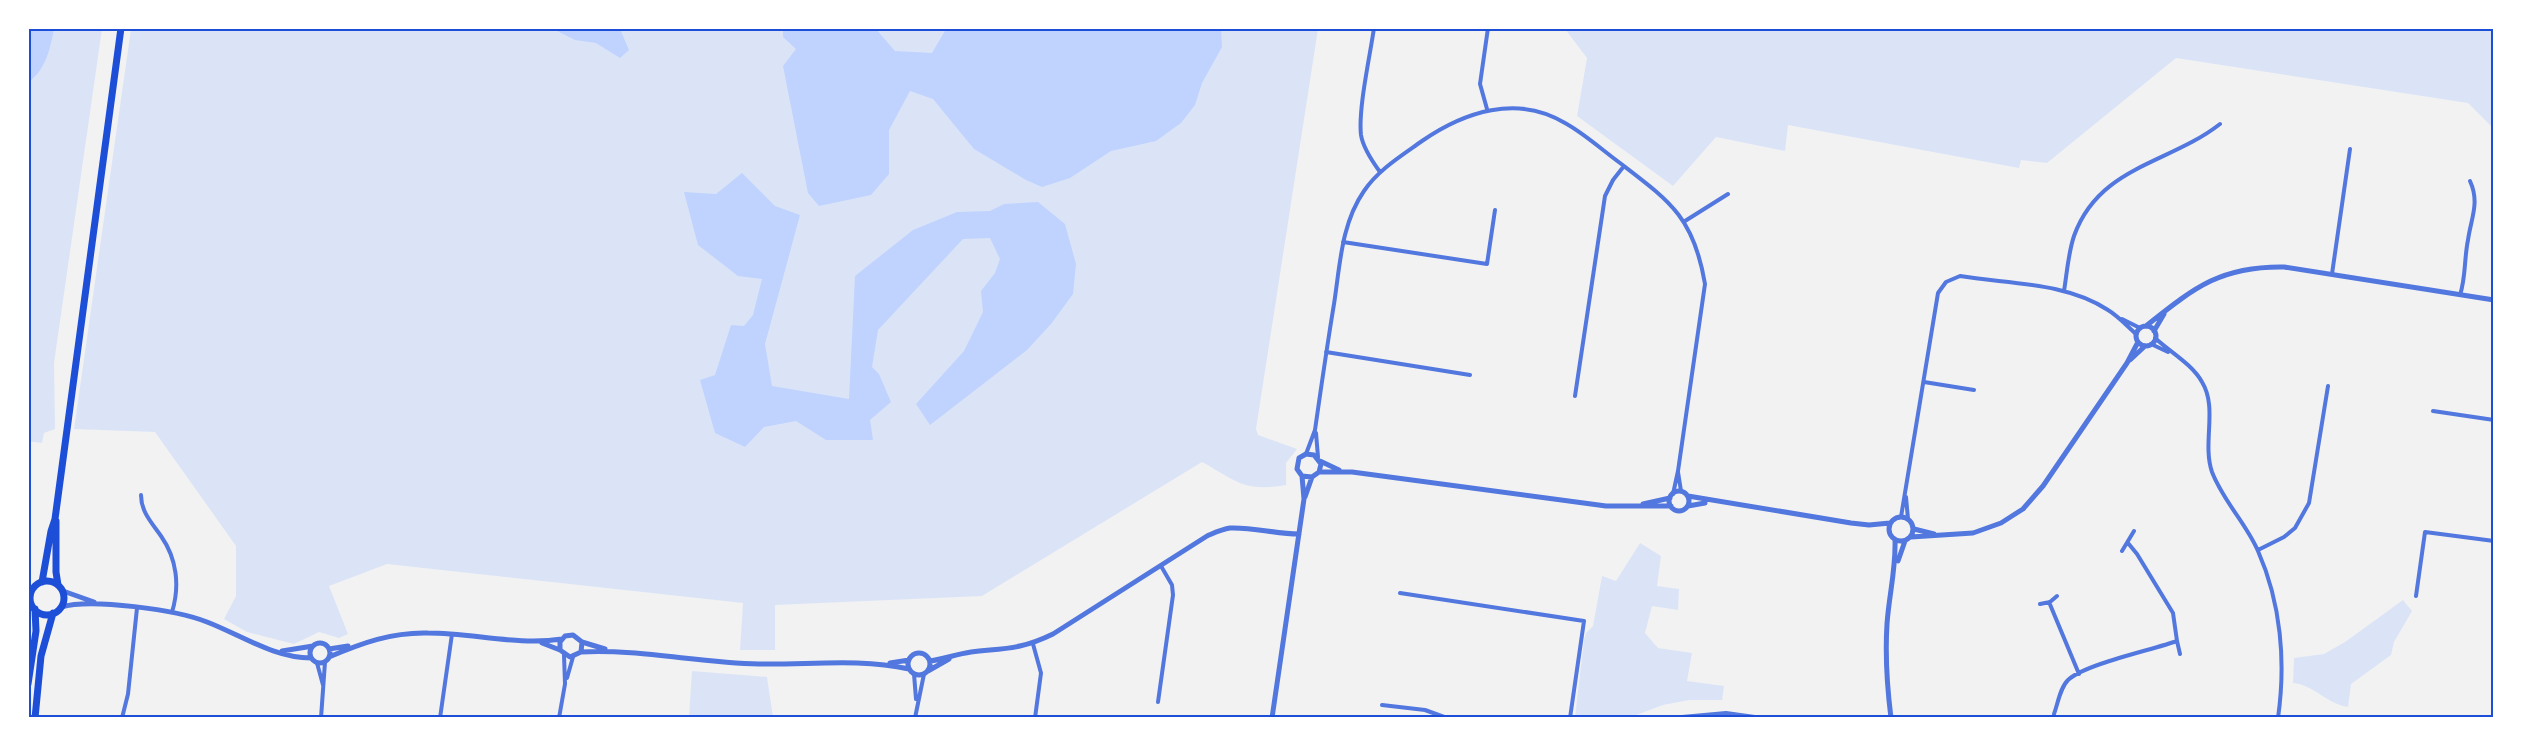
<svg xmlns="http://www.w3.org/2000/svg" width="2522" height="746" viewBox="0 0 2522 746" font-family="Manrope,sans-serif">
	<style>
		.green { fill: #dbe4f7 }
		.water { fill: #bfd3fe }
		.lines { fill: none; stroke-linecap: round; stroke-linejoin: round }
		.minor { stroke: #5277de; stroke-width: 4 }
		.tertiary { stroke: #5277de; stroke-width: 5 }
		.trunk { stroke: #1d4ed8; stroke-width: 7 }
		.neatline { fill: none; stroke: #1d4ed8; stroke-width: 2 }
	</style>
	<rect width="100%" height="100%" fill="#f2f2f2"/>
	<path class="green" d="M28,29H102L54,363L55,429L44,433L42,443L28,441Z
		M131,29H1318L1256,429L1258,435L1297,449L1286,463V485C1244,492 1238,482 1202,462L982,596L775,605V650H740L743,603L387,564L329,586L348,634L339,638L319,632L294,644L247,632L224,619L236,596V546L155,432L74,429Z
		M1565,29H2493V128L2468,103L2176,58L2047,163L2021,160L2019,168L1788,125L1785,151L1716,137L1673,186L1577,116L1587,58Z
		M1640,543L1661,556L1657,586L1679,589L1678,610L1652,606L1645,633L1658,648L1692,653L1687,681L1724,686L1722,700H1689L1663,705L1631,717H1575L1584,640L1586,633L1593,626L1602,576L1616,581Z
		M2403,600L2412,611L2394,642L2391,655L2351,684L2348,707C2327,704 2314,685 2293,683L2294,658L2324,654L2345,642Z
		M692,671L767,677L773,717H689Z"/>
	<path class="water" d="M29,28L54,29C50,49 46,69 29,82Z
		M553,29H620L629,50L620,58L596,43L575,40Z
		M946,29H1221L1222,47L1202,83L1195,105L1181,123L1156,141L1111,151L1070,178L1042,187L1026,180L974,149L933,99L910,91L889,130V174L871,195L819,206L808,193L783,66L796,49L783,37V29H876L895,51L932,53Z
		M742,173L775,206L800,215L765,344L772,386L849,399L855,276L913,230L957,212L990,211L1004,204L1038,202L1065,224L1076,264L1073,294L1051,324L1027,350L930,425L916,404L964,351L983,312L981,291L995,273L1000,259L990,238L963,239L878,330L872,367L879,374L891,402L870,420L873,440H826L796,421L764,427L745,447L715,433L700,380L715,375L731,325L744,326L753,315L762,279L738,276L698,245L684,192L716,194Z"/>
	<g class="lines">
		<path class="minor" d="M1374,28C1370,56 1358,109 1361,135C1363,148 1372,161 1380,172
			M1487,109L1480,84L1488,28
			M1685,221L1728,194
			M1343,242L1487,264L1495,210
			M2332,274L2350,149
			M2064,291C2067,273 2068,254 2074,236C2099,166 2169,164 2220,124
			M2460,295C2466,277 2464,259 2468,240C2471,218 2480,203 2470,181
			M2122,319L2140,328
			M2155,338C2170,352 2192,364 2202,382C2218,408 2202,443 2212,472C2223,501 2246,523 2258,551C2281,603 2286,662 2278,718
			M2151,344L2168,352
			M1326,352L1470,375
			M1924,382L1974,390
			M1575,396L1605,196L1613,180L1624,166
			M2433,411L2494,420
			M1316,433L1318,457
			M1306,454L1315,430C1321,388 1327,346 1334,304C1340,266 1341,224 1364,191C1378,170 1401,156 1422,141C1464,112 1517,94 1565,123C1585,134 1602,150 1620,163C1671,202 1694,218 1705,284L1678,471L1673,494
			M1678,472L1681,491
			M141,495C141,512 152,523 161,536C177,559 180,586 172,612
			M1906,497L1908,519
			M1901,517L1938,293L1946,282L1960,276C2008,284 2066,282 2108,310C2118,316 2127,326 2136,334
			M2258,550L2284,537L2295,528L2309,503L2328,386
			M2122,551L2134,531
			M28,589L34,587
			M1400,593L1584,621L1570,718
			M2416,596L2425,532L2494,541
			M28,600L31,602
			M2049,602L2079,674
			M2040,604L2050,602L2057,596
			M2177,641L2180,654
			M1033,644L1041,673L1035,718
			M317,663L323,685
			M914,674L916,699
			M567,678L573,657
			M1158,702L1173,595L1172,585L1161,566
			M1382,705L1425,710L1447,718
			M2054,714C2058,703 2060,688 2068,680C2085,664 2152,650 2177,641L2173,613L2137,554L2128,543
			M122,718L128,694L137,608
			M321,718L325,662
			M440,718L452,634
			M559,718L565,684L564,655
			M915,718L924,674
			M1671,718L1726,713L1762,718"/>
		<path class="tertiary" d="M2146,326C2194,288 2220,266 2284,267L2494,300
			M2136 336a10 10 0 1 1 20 0a10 10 0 1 1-20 0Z
			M2154,331L2164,314
			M2130,360L2145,346
			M1320,461L1339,470
			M1319,472H1352L1606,506H1671
			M1669 501a10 10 0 1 1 20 0a10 10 0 1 1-20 0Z
			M1688,496L1851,523L1869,525L1890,523
			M1305,497L1312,477L1319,472L1321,464L1314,455L1306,454L1299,458L1297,469L1302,476L1312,477
			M1643,504L1670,498
			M1688,506L1705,503
			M1889 529a12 12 0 1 1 24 0a12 12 0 1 1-24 0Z
			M1914,529L1934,534
			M1911,537L1973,533L2001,523L2023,509L2043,486L2127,363L2138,342
			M1898,561L1905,541
			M63,591L94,602
			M61,607C92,598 177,610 207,622C241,635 274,658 311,658
			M582,642L605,649
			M310 653a10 10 0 1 1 20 0a10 10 0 1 1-20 0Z
			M542,643L560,650L570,657L581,652L582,642L573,635L565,636L560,642V650
			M329,649L348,646
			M282,651L313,646
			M581,652C640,649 699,663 759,664C809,665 859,658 909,669
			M908 664a11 11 0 1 1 22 0a11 11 0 1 1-22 0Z
			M329,657C362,643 392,632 428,633C473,633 518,646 562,639
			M930,661C944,659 957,654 971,652C1005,648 1020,650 1053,634L1207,536C1214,533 1222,529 1230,528C1253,527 1276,534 1299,534
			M890,663L909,660
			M928,671L949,659
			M1272,718L1304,499L1302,476
			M1891,718C1887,686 1885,656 1887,624C1889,595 1896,569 1895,540"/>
		<path class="trunk" d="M56,521V572L58,585
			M30 598a17 17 0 1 1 34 0a17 17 0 1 1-34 0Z
			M42,582L51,531L55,519L121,28
			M28,684L36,631L35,609
			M35,718L41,656L53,613"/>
	</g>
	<rect width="2522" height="746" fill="none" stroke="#ffffff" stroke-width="60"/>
	<rect x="30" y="30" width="2462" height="686" class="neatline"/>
</svg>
